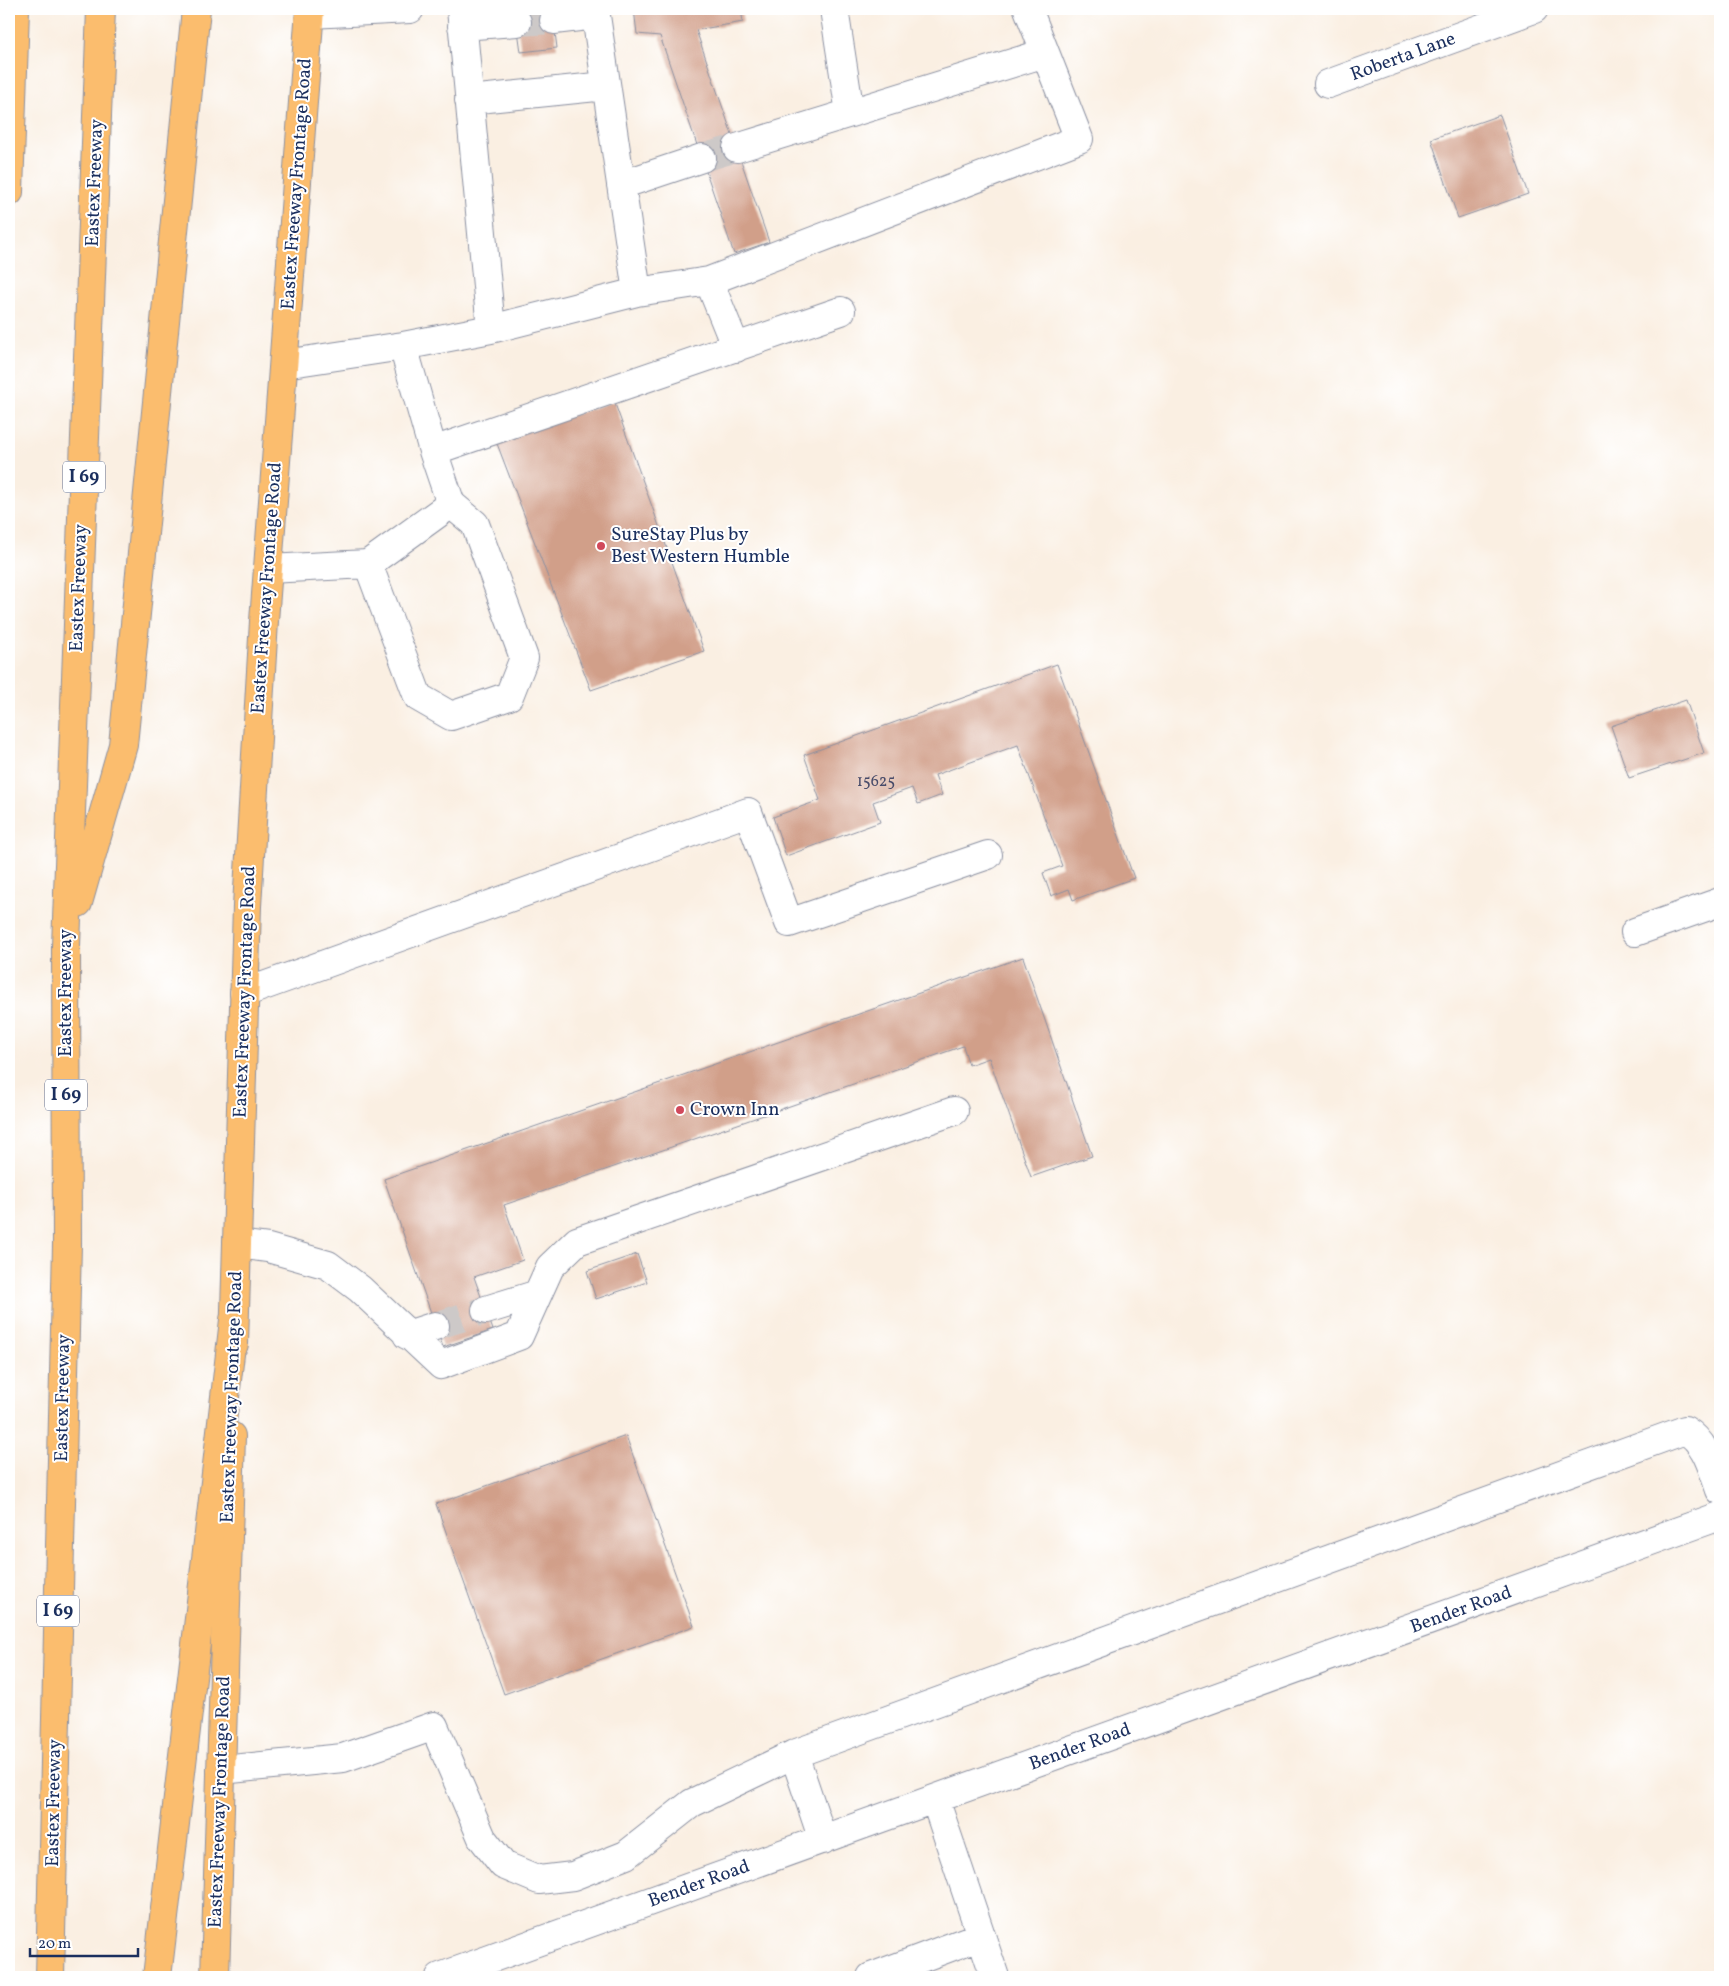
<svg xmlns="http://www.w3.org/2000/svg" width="1729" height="1986" viewBox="0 0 1729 1986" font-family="Vollkorn,serif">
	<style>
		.building { fill: #d19f89 }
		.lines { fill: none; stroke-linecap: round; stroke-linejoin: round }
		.minor-tunnel { stroke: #cdc9c8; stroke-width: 28; stroke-dasharray: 28 14; stroke-linecap: butt }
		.minor-casing { stroke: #8a8fa0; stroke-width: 30 }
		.major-casing { stroke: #8a8fa0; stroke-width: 30 }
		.highway-casing { stroke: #8a8fa0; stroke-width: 30 }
		.minor { stroke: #fff; stroke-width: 28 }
		.major { stroke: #fbbd6e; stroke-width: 28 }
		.highway { stroke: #fbbd6e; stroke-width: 28 }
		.poi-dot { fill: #d1495b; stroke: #fff; stroke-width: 2 }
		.labels { text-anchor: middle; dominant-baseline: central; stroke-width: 4; stroke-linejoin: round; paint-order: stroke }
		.number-label { font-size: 16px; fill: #484b69 }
		.shield { fill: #fff; stroke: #5f6d8e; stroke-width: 1 }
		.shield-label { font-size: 18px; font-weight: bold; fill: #1b2f5e }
		.street-label { font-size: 19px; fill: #1b2f5e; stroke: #fff }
		.poi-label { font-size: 19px; fill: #1b2f5e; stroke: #fff; text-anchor: start }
	</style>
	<rect width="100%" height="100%" fill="#fff"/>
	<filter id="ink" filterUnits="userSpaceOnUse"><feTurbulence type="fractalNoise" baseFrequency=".02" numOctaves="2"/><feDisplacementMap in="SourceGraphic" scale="10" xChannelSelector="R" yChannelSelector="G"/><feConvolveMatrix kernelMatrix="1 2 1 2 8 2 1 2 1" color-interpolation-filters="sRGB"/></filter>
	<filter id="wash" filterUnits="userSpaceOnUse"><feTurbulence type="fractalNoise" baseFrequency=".0096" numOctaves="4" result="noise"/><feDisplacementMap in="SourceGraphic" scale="20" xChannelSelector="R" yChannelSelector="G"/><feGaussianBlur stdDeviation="1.12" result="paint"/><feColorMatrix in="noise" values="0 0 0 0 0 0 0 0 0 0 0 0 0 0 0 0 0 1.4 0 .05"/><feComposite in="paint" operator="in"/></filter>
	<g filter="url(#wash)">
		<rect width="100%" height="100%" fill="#faefe2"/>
		<g id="blocks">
			<path class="building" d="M515,9H552L557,48L521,52Z
				M634,9H741L743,22L696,30L769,242L734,254L660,36L637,34Z
				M1500,115L1528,194L1458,218L1431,139Z
				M614,401L704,651L591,690L496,441Z
				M1057,664L1134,878L1073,900L1069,889L1051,896L1043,873L1062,866L1018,745L935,775L942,795L918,804L912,788L873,802L880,822L786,856L773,817L820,800L804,755Z
				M1686,700L1704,753L1629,778L1611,726Z
				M1023,957L1092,1156L1031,1177L989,1058L969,1065L963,1046L504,1205L523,1260L474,1277L493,1330L443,1347L384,1179Z
				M637,1254L647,1282L596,1299L587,1271Z
				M626,1436L694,1626L504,1694L436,1504Z"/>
		</g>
	</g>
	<g filter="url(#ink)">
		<use href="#blocks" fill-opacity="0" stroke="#8a8fa0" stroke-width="1"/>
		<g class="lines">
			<path class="minor-tunnel" d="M517,22L554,20
				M702,158L737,148
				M435,1326L486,1310"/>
			<g class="minor-casing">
				<path id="minor" d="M461,9L491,329
					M595,9L637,292
					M834,9L850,113
					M310,14L410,9
					M554,20L596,15
					M462,26L517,22
					M1328,84L1534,9
					M469,100L606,86
					M737,148L1045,53
					M621,185L702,158
					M709,281L736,348
					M284,364L403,346L491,329L637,292L709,281L1079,139L1028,9
					M433,451L841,311
					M368,564L418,697L451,716L509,696L524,658L475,524L451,504
					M268,569L368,564L451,504L433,451L403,346
					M1635,932L1720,902
					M244,993L748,812L789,923L988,855
					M237,1244L268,1248L328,1265L360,1289L441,1365L519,1336L550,1267L577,1241L954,1111
					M486,1310L538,1294
					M407,1335L435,1326
					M794,1754L1685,1430C1706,1442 1712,1468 1720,1490
					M221,1770L343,1758L434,1726L482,1838L503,1865L539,1880L573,1876L626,1855L692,1803L794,1754L823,1840
					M935,1799L995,1977
					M440,1977L1720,1516
					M871,1977L980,1936"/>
			</g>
			<g class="major-casing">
				<path id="major" d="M234,1344L247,906L264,621L310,9
					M215,1977L231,1436"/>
			</g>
			<g class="highway-casing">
				<path id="highway" d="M9,192L15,9
					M78,903L123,745L196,9
					M50,1977L67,1244L66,946L101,9
					M157,1977L234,1320"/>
			</g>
			<use href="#minor" class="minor"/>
			<use href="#major" class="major"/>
			<use href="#highway" class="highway"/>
		</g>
	</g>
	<g class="poi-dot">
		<circle cx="601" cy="546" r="5"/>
		<circle cx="680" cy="1110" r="5"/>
	</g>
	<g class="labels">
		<g class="number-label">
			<text x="876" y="782">15625</text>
		</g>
		<g class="shield">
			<rect x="63" y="461.5" width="42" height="31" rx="4"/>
			<rect x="45" y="1079.5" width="42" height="31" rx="4"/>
			<rect x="37" y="1595.5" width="42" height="31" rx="4"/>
		</g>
		<g class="shield-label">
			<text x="84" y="477">I 69</text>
			<text x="66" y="1095">I 69</text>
			<text x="58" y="1611">I 69</text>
		</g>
		<g class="street-label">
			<text transform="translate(1403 57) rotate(-20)">Roberta Lane</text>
			<text transform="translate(95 183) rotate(-88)">Eastex Freeway</text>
			<text transform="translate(297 184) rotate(-86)">Eastex Freeway Frontage Road</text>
			<text transform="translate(79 588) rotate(-88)">Eastex Freeway</text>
			<text transform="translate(267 588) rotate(-86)">Eastex Freeway Frontage Road</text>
			<text transform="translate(245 992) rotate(-88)">Eastex Freeway Frontage Road</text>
			<text transform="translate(66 993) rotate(-90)">Eastex Freeway</text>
			<text transform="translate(232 1397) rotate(-88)">Eastex Freeway Frontage Road</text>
			<text transform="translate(63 1398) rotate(-89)">Eastex Freeway</text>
			<text transform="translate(1461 1610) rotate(-20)">Bender Road</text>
			<text transform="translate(1080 1747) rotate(-20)">Bender Road</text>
			<text transform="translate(220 1802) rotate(-88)">Eastex Freeway Frontage Road</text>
			<text transform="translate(54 1803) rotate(-89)">Eastex Freeway</text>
			<text transform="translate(699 1884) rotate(-20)">Bender Road</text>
		</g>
		<g class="poi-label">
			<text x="611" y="535">SureStay Plus by<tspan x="611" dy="22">Best Western Humble</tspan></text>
			<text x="690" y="1110">Crown Inn</text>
		</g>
	</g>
	<rect width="1729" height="1986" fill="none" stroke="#fff" stroke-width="30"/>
	<path d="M30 1948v8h108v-8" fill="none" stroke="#1b2f5e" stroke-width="2.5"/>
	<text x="38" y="1948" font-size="15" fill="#1b2f5e" stroke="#ffffff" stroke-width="4" paint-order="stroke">20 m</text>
</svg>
